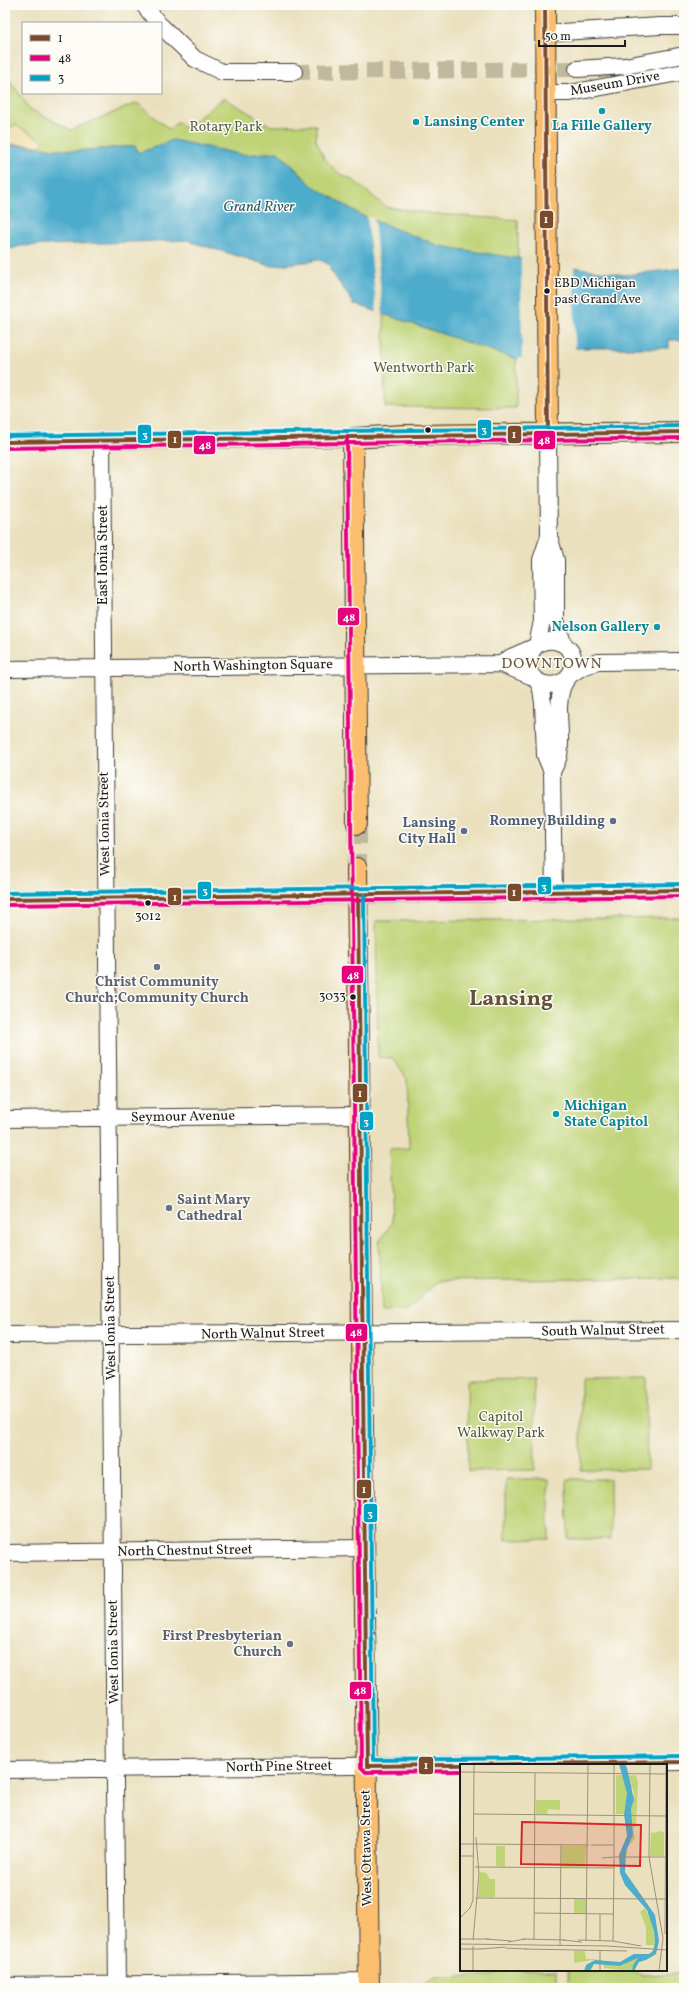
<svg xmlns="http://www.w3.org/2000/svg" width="689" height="1993" viewBox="0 0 689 1993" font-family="Vollkorn,serif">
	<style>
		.green { fill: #bfd377; stroke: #6e784a }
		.sand { fill: #eeda9e; stroke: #857b5d }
		.water { fill: #4eaccc; stroke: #356474 }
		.pier { fill: #eae0bd }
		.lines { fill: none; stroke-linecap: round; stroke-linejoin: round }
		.minor-tunnel { stroke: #c1b99d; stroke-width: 16; stroke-dasharray: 16 8; stroke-linecap: butt }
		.major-tunnel { stroke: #c1b99d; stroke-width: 20; stroke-dasharray: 20 10; stroke-linecap: butt }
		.minor-casing { stroke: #3b3934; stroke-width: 18 }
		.major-casing { stroke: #3b3934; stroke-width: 22 }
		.minor { stroke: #fff; stroke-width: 16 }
		.major { stroke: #fabe6e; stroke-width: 20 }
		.bus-1-casing { stroke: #fdfcf7; stroke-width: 7 }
		.bus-2-casing { stroke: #fdfcf7; stroke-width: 7 }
		.bus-3-casing { stroke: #fdfcf7; stroke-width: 7 }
		.bus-1 { stroke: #7a4b2a; stroke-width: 4 }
		.bus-2 { stroke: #e5007d; stroke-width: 4 }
		.bus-3 { stroke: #01a2c5; stroke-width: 4 }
		.culture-dot { fill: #0f9aa8; stroke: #fdfcf7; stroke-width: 1.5 }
		.bus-dot { fill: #1c1c1c; stroke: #fdfcf7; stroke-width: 1.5 }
		.service-dot { fill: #5c6f8a; stroke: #fdfcf7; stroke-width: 1.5 }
		.worship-dot { fill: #6b7280; stroke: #fdfcf7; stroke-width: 1.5 }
		.labels { text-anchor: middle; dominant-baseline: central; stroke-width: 3; stroke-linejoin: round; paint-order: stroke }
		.bus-label { font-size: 13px; fill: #1c1c1c; stroke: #fdfcf7; text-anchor: start }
		.street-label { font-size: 14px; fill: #1c1c1c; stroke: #fdfcf7 }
		.culture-label { font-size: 14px; font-weight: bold; fill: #0d838f; stroke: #fdfcf7; text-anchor: start }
		.park-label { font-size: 14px; fill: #555c3c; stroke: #fdfcf7 }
		.service-label { font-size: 14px; font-weight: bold; fill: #4e5e75; stroke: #fdfcf7; text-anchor: end }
		.worship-label { font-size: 14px; font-weight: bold; fill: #5b616d; stroke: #fdfcf7 }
		.water-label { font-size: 15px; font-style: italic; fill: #325d6b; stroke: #fdfcf7 }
		.neighbourhood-label { font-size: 15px; letter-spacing: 1px; fill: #65513a; stroke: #fdfcf7 }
		.town-label { font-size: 22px; font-weight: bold; fill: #65513a; stroke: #fdfcf7 }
		.inset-road { fill: none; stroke: #98927d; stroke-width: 1 }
		.view { fill: #d62828; fill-opacity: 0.15; stroke: #d62828; stroke-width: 2 }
		.inset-edge { fill: none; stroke: #1c1c1c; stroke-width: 2 }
		.line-badge { stroke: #fdfcf7; stroke-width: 1.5 }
		.badge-label { font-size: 11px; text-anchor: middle; font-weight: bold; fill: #fff }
	</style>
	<rect width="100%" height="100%" fill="#fdfcf7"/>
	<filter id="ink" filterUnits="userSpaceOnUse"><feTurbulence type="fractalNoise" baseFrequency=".025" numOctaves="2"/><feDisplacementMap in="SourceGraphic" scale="8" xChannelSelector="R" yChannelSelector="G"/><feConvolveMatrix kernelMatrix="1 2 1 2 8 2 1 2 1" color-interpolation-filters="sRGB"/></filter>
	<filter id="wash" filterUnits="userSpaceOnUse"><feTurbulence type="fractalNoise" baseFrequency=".012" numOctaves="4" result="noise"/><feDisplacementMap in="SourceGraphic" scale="16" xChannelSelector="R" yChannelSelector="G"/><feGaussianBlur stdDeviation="0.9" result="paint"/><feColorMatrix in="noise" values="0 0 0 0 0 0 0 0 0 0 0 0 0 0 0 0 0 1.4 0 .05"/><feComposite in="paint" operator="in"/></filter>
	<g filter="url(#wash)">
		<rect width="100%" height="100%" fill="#eae0bd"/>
		<path class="green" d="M5,78H8L30,109L71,130L137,103L169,129L178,122L185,128L224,98L271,126L316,125V140L325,159L340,174L353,180L386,207L435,214L518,220V259L439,246L363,216L313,186L278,152L244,155L173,140L139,153L135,146L76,151L18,145L5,147Z
			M384,314L516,359V408L385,407Z
			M684,918V1284L678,1278L437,1281L407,1311L382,1312L379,1242L392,1223L389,1149L409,1148L407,1079L393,1058L378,1057L376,921Z
			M646,1378L647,1469L581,1470V1379Z
			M534,1379L535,1470L468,1471L467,1380Z
			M506,1479H549V1539L506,1540Z
			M567,1479H610L611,1539H568Z
			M502,1970H556V1988H391L419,1985L435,1977L489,1976Z
			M568,1970H629L642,1975L684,1973V1988H568Z"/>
		<path class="sand" d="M15,125L44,141L41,146L14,144L5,145V130L9,129Z"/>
		<path class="water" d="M173,140L244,155L278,152L313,186L363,216L439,246L625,275L684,268V340H669V348H575L516,359L354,304L329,268L332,266L320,260L313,259V261L271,266L191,242V240L20,246L5,251V147L18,145L76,151L135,146L139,153Z"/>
		<path class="pier" d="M367,216L374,218L383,316L377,314Z
			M521,257L574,266L575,350L519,361L518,358H522Z"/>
	</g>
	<g filter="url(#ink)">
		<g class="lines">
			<path class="minor-tunnel" d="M294,72L577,69"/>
			<path class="major-tunnel" d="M357,824V868"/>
			<g class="minor-casing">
				<path id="minor" d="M144,5L158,23
					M161,26L195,59L222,72H294
					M545,33L660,26H684
					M577,69L625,66L684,55
					M545,93H570L684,72
					M548,434L549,536L556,560V620L563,643
					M5,442L353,438
					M102,442L117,1988
					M537,645L542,621L541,560L549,536
					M501,664L511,657L534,647
					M5,669L501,664L533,677
					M570,675L582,667L598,662L684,661
					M537,680L541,689L543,703L545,755L552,772L554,893
					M552,772C554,767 558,761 559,755C563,733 555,710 562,688C565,679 573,673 574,663C574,640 541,632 531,653C519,677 547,695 568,678
					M5,899L525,893L684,890
					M5,1119L360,1115
					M5,1335L684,1330
					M5,1553L364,1548
					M5,1770L684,1762
					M5,1986L369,1981"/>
			</g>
			<g class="major-casing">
				<path id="major" d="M545,5L548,434
					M357,824L353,438L401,435L684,432
					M357,868L369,1988"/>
			</g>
			<use href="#minor" class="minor"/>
			<use href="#major" class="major"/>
			<g class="bus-1-casing">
				<path id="bus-1" d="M545,5L548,434
					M5,442L684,432
					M358,895L367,1766L684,1762
					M5,899L684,890"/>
			</g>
			<g class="bus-2-casing">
				<path id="bus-2" d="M347,438L361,1767L366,1772L461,1771
					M5,448L684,438
					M5,905L684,896"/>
			</g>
			<g class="bus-3-casing">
				<path id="bus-3" d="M5,436L684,426
					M5,893L684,884
					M364,895L373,1760L684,1756"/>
			</g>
			<use href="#bus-1" class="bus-1"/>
			<use href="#bus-2" class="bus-2"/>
			<use href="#bus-3" class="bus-3"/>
		</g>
	</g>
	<g class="culture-dot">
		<circle cx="602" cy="111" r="4"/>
		<circle cx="416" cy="122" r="4"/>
		<circle cx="657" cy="627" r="4"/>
		<circle cx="556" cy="1114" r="4"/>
	</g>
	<g class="bus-dot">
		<circle cx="547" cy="291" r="3.5"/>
		<circle cx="428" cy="430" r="3.5"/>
		<circle cx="148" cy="903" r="3.5"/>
		<circle cx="353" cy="997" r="3.5"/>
	</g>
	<g class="service-dot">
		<circle cx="613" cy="821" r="4"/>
		<circle cx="464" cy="831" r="4"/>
	</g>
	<g class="worship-dot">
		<circle cx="157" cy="967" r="4"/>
		<circle cx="169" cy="1208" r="4"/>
		<circle cx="290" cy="1644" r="4"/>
	</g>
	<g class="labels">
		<g class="bus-label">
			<text x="554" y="284">EBD Michigan<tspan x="554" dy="16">past Grand Ave</tspan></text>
			<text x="148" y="917" text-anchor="middle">3012</text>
			<text x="346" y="997" text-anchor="end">3033</text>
		</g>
		<g class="street-label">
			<text transform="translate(615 84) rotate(-10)">Museum Drive</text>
			<text transform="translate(103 555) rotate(-90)">East Ionia Street</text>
			<text transform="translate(253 666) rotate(-1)">North Washington Square</text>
			<text transform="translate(105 824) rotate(-91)">West Ionia Street</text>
			<text transform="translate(183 1117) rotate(-1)">Seymour Avenue</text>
			<text transform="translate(111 1328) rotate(-91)">West Ionia Street</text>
			<text transform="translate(603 1331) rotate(-1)">South Walnut Street</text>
			<text transform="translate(263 1334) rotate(-1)">North Walnut Street</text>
			<text transform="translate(185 1551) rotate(-1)">North Chestnut Street</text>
			<text transform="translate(114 1652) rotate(-91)">West Ionia Street</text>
			<text transform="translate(279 1767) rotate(-1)">North Pine Street</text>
			<text transform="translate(367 1848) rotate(-91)">West Ottawa Street</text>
		</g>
		<g class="culture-label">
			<text x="424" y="122">Lansing Center</text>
			<text x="602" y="126" text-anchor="middle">La Fille Gallery</text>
			<text x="649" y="627" text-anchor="end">Nelson Gallery</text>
			<text x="564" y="1106">Michigan<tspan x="564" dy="16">State Capitol</tspan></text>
		</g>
		<g class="park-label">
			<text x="226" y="127">Rotary Park</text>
			<text x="424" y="368">Wentworth Park</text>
			<text x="501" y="1417">Capitol<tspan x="501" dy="16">Walkway Park</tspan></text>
		</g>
		<g class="service-label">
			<text x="605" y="821">Romney Building</text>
			<text x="456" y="823">Lansing<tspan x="456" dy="16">City Hall</tspan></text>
		</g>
		<g class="worship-label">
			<text x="157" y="982">Christ Community<tspan x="157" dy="16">Church;Community Church</tspan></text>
			<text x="177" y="1200" text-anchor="start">Saint Mary<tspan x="177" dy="16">Cathedral</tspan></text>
			<text x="282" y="1636" text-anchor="end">First Presbyterian<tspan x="282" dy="16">Church</tspan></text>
		</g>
		<g class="water-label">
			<text x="259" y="207">Grand River</text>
		</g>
		<g class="neighbourhood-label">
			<text x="552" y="664">DOWNTOWN</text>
		</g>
		<g class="town-label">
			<text x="511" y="999">Lansing</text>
		</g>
	</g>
	<g transform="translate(460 1764)">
		<rect width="207" height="207" fill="#eae0bd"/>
		<path d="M156,11H162L172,21L168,12L176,11L178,18L176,61L173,65L175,74L168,83L167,91H165L166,87L173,71L171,44L174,29L172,23L167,29L164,50H156ZM76,36H100V46L88,45L87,50H76ZM191,66L192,69L202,67L204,69V92H190ZM36,82H45V103L36,102ZM102,82H126L125,103H102ZM20,108L26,109L30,115H35V133H18ZM114,135H126V149H114ZM185,144L193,161L195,181H186V163L180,148ZM114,187H125L126,195H139L114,199ZM178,194L172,207L144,204V200L160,202Z" fill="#bfd377"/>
		<path d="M159,0H165L167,4L174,36L171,44L173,71L166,87L165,108L195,151L199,177L196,190L186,196L179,198L174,207H172L173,201L178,194L160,202L134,200L130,207H124L126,201L135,196L160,198L174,190H189L193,187L195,179L194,167L187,146L165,121L160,109L159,91L167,72L164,50L167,29Z" fill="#4eaccc"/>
		<path class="inset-road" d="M154,0V81M190,0L189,93L203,174L199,207M0,8L207,10M14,50L207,52M0,80H13M14,80L129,81M0,92H14M155,93H206M142,94L154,93M15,103L154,104V81H131M16,134L207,135M74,149L154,150M0,154L10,144L13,136L14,0M205,170L206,0M0,175H29M26,175L51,177M62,175L105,176M13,176L19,110L16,73M74,176L75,9M103,176L122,178M118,176L153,177M126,177L128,0M140,177V150M153,177L154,104M153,177L181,182M48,178L65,175M0,180L147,182L207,186M100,182L101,81M45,184L67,185M0,185H22M21,185L45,183M65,185L167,187M13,207V182M140,207V186"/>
		<path class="view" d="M62,58L181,61L180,102L61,100Z"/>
		<rect width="207" height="207" class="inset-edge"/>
	</g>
	<g class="line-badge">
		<rect x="539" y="210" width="15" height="19" rx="4" fill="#7a4b2a"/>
		<rect x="477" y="419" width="15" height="20" rx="4" fill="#01a2c5"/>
		<rect x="137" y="424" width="15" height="20" rx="4" fill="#01a2c5"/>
		<rect x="507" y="425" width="15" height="19" rx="4" fill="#7a4b2a"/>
		<rect x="167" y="430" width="15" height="19" rx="4" fill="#7a4b2a"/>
		<rect x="533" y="430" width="23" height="20" rx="4" fill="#e5007d"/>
		<rect x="193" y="435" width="23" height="20" rx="4" fill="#e5007d"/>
		<rect x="337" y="607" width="23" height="19" rx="4" fill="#e5007d"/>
		<rect x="537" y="876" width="15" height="19" rx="4" fill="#01a2c5"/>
		<rect x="197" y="881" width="15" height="19" rx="4" fill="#01a2c5"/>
		<rect x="507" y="883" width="15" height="19" rx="4" fill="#7a4b2a"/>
		<rect x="167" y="887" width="15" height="19" rx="4" fill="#7a4b2a"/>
		<rect x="341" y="965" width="23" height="19" rx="4" fill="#e5007d"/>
		<rect x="352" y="1083" width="16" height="20" rx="4" fill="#7a4b2a"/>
		<rect x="359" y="1111" width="15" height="20" rx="4" fill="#01a2c5"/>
		<rect x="345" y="1323" width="23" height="19" rx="4" fill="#e5007d"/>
		<rect x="356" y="1479" width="16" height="20" rx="4" fill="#7a4b2a"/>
		<rect x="363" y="1503" width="15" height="20" rx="4" fill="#01a2c5"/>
		<rect x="349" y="1681" width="23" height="19" rx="4" fill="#e5007d"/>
		<rect x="418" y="1756" width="16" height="19" rx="4" fill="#7a4b2a"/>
	</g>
	<g class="badge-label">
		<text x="546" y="223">1</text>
		<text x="484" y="433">3</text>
		<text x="145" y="438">3</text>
		<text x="514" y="438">1</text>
		<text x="175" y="443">1</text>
		<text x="544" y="444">48</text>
		<text x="205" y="449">48</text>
		<text x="349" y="621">48</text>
		<text x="544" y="890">3</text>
		<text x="205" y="894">3</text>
		<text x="514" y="896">1</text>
		<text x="175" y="901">1</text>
		<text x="353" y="979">48</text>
		<text x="360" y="1097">1</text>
		<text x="366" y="1125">3</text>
		<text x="356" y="1336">48</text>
		<text x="364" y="1493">1</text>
		<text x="370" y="1517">3</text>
		<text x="360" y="1694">48</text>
		<text x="426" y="1769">1</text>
	</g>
	<rect width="689" height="1993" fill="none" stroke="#fdfcf7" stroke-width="20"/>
	<rect x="22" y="22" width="140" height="72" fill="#fdfcf7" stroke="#a3a29f"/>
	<rect x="30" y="35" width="20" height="6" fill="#7a4b2a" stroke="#a3a29f"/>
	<text x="58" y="42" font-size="12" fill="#1c1c1c">1</text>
	<rect x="30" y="55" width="20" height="6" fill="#e5007d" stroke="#a3a29f"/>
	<text x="58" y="62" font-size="12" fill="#1c1c1c">48</text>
	<rect x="30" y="75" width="20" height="6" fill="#01a2c5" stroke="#a3a29f"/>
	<text x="58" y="82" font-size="12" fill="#1c1c1c">3</text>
	<path d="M539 40v6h86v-6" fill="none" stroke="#1c1c1c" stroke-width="2"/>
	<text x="545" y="40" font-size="12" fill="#1c1c1c" stroke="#fdfcf7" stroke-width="3" paint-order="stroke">50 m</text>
</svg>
